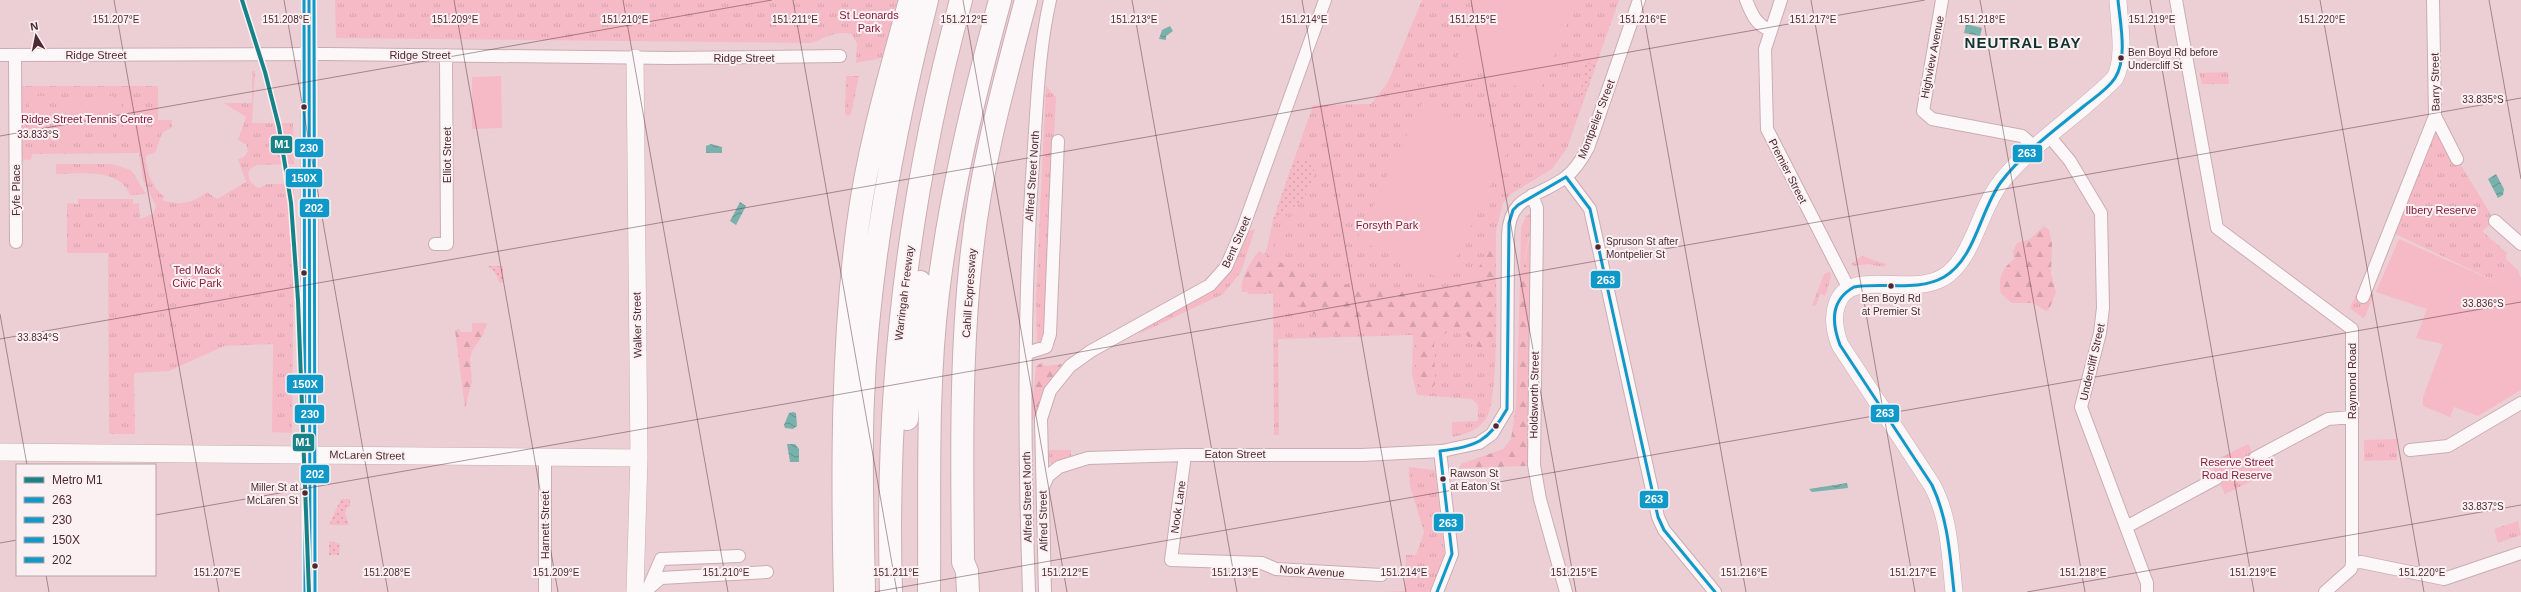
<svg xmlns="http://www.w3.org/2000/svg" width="2521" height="592" viewBox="0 0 2521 592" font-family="Helvetica,sans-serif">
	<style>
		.grass { fill: url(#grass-tufts) }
		.forest { fill: url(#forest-firs) }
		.garden { fill: url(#garden-dots) }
		.pitch { fill: #f5bac5 }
		.water { fill: url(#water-waves) }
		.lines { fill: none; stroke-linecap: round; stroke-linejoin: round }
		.street-casing { stroke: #caadb3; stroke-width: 14 }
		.secondary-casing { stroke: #caadb3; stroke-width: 18 }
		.highway-casing { stroke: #caadb3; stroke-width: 24 }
		.street { stroke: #fcf8f9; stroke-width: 12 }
		.secondary { stroke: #fcf8f9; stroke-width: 17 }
		.highway { stroke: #fcf8f9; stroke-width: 22 }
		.bus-1-casing { stroke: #fbf1f2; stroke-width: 6 }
		.bus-2-casing { stroke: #fbf1f2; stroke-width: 6 }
		.bus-3-casing { stroke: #fbf1f2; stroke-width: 6 }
		.bus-4-casing { stroke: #fbf1f2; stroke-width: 6 }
		.bus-1 { stroke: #0f99c9; stroke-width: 3 }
		.bus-2 { stroke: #0f99c9; stroke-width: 3 }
		.bus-3 { stroke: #0f99c9; stroke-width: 3 }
		.bus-4 { stroke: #0f99c9; stroke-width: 3 }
		.metro-1-casing { stroke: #fbf1f2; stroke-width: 7 }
		.metro-1 { stroke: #168388; stroke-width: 4 }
		.ticks { fill: none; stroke: #4d2931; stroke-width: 1; stroke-opacity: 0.45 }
		.bus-dot { fill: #4d2931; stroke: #fbf1f2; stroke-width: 1.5 }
		.labels { text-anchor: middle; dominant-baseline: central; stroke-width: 4; stroke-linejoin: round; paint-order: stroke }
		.bus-label { font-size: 10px; fill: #4d2931; stroke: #fbf1f2; text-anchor: start }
		.park-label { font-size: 11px; fill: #861d3f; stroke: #fbf1f2 }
		.street-label { font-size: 11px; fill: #4d2931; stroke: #fbf1f2 }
		.district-label { font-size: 15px; font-weight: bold; letter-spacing: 1px; fill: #113330; stroke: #fbf1f2 }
		.ticks-label { font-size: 10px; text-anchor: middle; fill: #4d2931; stroke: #fbf1f2; stroke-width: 4; stroke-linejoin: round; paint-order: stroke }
		.line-badge { stroke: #fbf1f2; stroke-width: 1.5 }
		.badge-label { font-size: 11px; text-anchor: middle; font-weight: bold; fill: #fff }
	</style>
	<defs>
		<pattern id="grass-tufts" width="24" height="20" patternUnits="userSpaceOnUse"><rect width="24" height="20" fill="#f5bac5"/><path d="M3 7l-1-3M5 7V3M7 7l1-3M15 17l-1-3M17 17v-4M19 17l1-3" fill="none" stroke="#d4a0aa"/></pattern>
		<pattern id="forest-firs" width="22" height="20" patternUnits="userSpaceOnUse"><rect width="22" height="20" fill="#f5bac5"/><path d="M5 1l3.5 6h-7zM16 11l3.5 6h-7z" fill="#d4a0aa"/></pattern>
		<pattern id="garden-dots" width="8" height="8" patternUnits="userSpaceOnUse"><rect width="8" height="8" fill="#f5bac5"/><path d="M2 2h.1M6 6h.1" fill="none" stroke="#d4a0aa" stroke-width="1.8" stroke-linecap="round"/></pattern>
		<pattern id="water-waves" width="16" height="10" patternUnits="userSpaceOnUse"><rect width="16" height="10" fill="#79b1ac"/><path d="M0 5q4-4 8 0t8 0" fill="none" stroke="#65908d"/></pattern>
	</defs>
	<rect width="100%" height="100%" fill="#eccfd4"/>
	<path class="grass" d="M335,0H897L882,58L856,63L857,43L851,34C835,30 826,38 811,43L336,38Z
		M1422,0H1619L1567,148L1552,169L1511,194L1503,203L1496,231C1495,267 1501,395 1486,419C1478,430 1464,435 1452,437V422L1478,421V405L1472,399L1417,395L1412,374L1413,335L1278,339L1279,435H1274L1273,294H1247L1267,248L1273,220L1313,105L1371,104L1388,82Z
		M252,71H255L252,123H293L294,164L257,165L250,169C246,178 251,184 259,188L267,184H294L292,433L272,432L273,344L224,346L169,371L134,373L135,434H109L108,253H67V203L78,204V199H133V204L139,203L140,219L153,214L156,206L143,180L139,153L32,154L31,160L18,159V86H158V120H172V127L162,133L155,153L147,155C142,164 154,191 164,196L162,200C179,206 194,203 207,192L217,199L246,182L238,159L244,157L248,151L246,144L238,140L246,117L224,103H252Z
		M2228,72L2229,84H2202L2199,73Z
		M846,76H859L851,114L848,116L845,114Z
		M1046,86L1056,97L1045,309L1042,342H1037L1036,298Z
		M2435,116L2457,159L2495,221L2482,231L2507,253L2501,284L2389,231Z
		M56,164H112L131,170L146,194L130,195C119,167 80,174 56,174Z
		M1530,214C1534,225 1529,235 1527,246C1524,258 1525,269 1520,281L1521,227L1526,216Z
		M1255,229L1241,272L1223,294L1139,334C1148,323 1166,317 1179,310C1216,290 1230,269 1249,231Z
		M1862,256L1886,264L1884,267L1868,264L1854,266L1851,264Z
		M1828,272H1830L1831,277L1825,296L1820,293L1816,306H1812L1824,274Z
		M2358,290L2374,294L2364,319L2350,308Z
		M2397,439V460L2364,461V440Z
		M2248,444L2264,475L2225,494L2210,463Z
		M1049,450H1071V457L1052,466L1049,460Z
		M1409,467L1435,470L1445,559L1433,592H1382L1405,591L1406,555H1416L1424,532L1410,486Z
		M2518,521L2521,535L2498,543L2494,529Z"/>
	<path class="forest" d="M2044,226L2049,230L2052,244L2051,273L2056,293L2049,309L2046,311L2033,303H2012L2001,294C1998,277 2001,270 2014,259L2013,251L2017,243L2030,239Z
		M1531,235L1528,466L1463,468L1458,473L1461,464L1503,449L1511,439L1516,405L1520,281C1526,265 1525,250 1531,235Z
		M1488,240L1496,241L1493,343L1485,355L1459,327L1447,332L1434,343L1435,384L1432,388L1422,389L1415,372V338L1412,332L1386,330L1314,335L1310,332L1323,321C1318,314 1312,313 1305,309C1282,295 1270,289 1242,292C1239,279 1251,261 1259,251C1275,260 1292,269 1308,275C1338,285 1431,300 1458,286C1477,277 1485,260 1488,240Z
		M472,323H487L483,335L472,351L470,359L472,381L465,408L455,330L460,329V332H472Z
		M1042,362L1045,366L1062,364L1042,391L1035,422L1031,417L1036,367Z"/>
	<path class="garden" d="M1597,54L1599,55L1581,104L1580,98L1585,63L1593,65Z
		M1306,159C1321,165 1312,186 1304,197C1297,207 1283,213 1273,220L1294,160Z
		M487,266H503V282L500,283L494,271Z
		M341,499H350V507H347L345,513L349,525H329Z
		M329,541L340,544L339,555H329Z"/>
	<path class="pitch" d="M708,0H763V5L708,2Z
		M1480,0H1577L1538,95L1455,62Z
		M501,76L502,128L472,129V77Z
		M29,96H49V139H29Z
		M93,96H113V139H93Z
		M60,97H80V140H60Z
		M123,97H143V140H123Z
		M1423,101L1511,143L1445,281L1357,239Z
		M1293,200L1280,243L1297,202L1278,257L1271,255Z
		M2399,239L2501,284L2506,259L2518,270L2521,278V390L2478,416L2454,407L2450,417L2423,406V397L2443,344L2416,338L2427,309L2376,292Z"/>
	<path class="water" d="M1966,24L1982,28L1980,36L1964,33Z
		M1170,26L1173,31L1166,36V40L1159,39L1162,30Z
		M711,144L722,147V153H706V146Z
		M2496,174L2504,189L2503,195L2498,198L2488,179Z
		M740,202L746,206L736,225L730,221Z
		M793,412L796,413L797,426L793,429L785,428L784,425L789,413Z
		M787,444H795L799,449V462H790Z
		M1847,483L1848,488L1812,492L1809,489Z"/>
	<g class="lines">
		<g class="street-casing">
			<path id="street" d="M1746,0C1752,14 1755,24 1770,30
				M1781,0L1765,49L1767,129L1848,287
				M1942,0L1923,111L1932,119L2022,136L2036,148
				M2176,0L2217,228L2352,329V563L2351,569L2325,592
				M2433,0L2435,116L2457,159
				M0,55L328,54L670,58L840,56
				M15,55L16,242
				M2050,137L2070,161L2101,213L2103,308L2100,333L2081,407L2147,583V592
				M1566,177L1590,209L1658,517L1664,530L1715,592
				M1532,195L1537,208V223L1534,465L1540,499L1566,592
				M2495,221L2521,244
				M435,244H447L446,55
				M2363,297L2435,116
				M1027,353L1046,347L1050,334L1058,141
				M2410,450L2448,446L2521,403
				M1185,455L1171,560L1262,563L1276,569L1381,575
				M545,457V592
				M2255,458L2328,419L2352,417
				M1043,487L1048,476L1059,467L1088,458L1185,455H1362L1442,451L1479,443L1492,434L1507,409L1508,236C1509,194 1538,198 1566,177C1576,169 1582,159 1588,148L1639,0
				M2126,527L2217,478
				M739,556L661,559L648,589L661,578L767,572
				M2352,563L2361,562L2444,579L2521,553
				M1029,592C1024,449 1023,305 1033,162C1037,108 1038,53 1050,0
				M1045,592L1041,419L1050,391L1070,366L1091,351L1210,285L1226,267L1243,228L1325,0
				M1437,592L1452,554L1440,451"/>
		</g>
		<g class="secondary-casing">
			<path id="secondary" d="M309,0L310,592
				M635,58L639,458L635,592
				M0,452L639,458
				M1954,592C1950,555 1950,518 1932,485L1840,345C1835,332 1832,318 1837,304C1850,266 1910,298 1944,277C1973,259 1979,210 2001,182C2030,145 2081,113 2115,78C2126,57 2119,23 2118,0"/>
		</g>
		<g class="highway-casing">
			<path id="highway" d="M907,419L920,282
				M845,592C842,470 842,345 858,224C868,148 890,74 910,0
				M864,592C863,528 860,463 863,399C868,265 894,130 927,0
				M891,592C885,392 908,193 961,0
				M929,592C930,492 926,392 938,293C950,194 974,96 1000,0
				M968,592L967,571L963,562C962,459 960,354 972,251C981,165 1004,83 1026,0"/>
		</g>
		<use href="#street" class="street"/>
		<use href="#secondary" class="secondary"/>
		<use href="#highway" class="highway"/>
		<g class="bus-1-casing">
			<path id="bus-1" d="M1566,177L1590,209L1658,517L1664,530L1715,592
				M1440,451C1476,447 1489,441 1507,409L1509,223L1513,210L1518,205L1566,177
				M1437,592L1452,554L1440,451
				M1954,592C1950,555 1948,519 1932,485L1840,345C1831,321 1831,300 1854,287C1883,282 1918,292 1944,277C1976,258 1980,210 2001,182C2024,152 2055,130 2084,106C2094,98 2108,89 2115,78C2128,58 2120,22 2118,0"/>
		</g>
		<g class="bus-2-casing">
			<path id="bus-2" d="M309,0L310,592"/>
		</g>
		<g class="bus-3-casing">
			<path id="bus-3" d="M304,0L305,592"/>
		</g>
		<g class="bus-4-casing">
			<path id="bus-4" d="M314,0L315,592"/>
		</g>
		<use href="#bus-1" class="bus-1"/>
		<use href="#bus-2" class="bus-2"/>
		<use href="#bus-3" class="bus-3"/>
		<use href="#bus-4" class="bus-4"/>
		<g class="metro-1-casing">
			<path id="metro-1" d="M242,0L265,72L279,127L291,203L298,300L309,592"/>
		</g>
		<use href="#metro-1" class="metro-1"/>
	</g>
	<path class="ticks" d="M114,0L219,592M284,0L388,592M454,0L558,592M623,0L728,592M793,0L897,592M963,0L1067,592M1132,0L1237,592M1302,0L1406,592M1471,0L1576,592M1641,0L1746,592M1811,0L1915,592M1980,0L2085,592M2150,0L2254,592M2320,0L2424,592M2489,0L2521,179M0,136L772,0M0,314L27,465M0,339L1925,0M155,515L2521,98M0,543L17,540M46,575L49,592M874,592L2521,302M2027,592L2521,505"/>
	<g class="bus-dot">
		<circle cx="2121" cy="58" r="3.5"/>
		<circle cx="304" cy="107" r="3.5"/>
		<circle cx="1598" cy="247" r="3.5"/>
		<circle cx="304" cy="273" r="3.5"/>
		<circle cx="1891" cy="286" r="3.5"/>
		<circle cx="1496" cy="426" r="3.5"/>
		<circle cx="1443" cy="479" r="3.5"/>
		<circle cx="305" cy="493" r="3.5"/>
		<circle cx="315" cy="566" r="3.5"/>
	</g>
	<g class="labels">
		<g class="bus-label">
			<text x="2128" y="52">Ben Boyd Rd before<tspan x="2128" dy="13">Undercliff St</tspan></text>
			<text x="1606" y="241">Spruson St after<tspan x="1606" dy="13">Montpelier St</tspan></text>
			<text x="1891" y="298" text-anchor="middle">Ben Boyd Rd<tspan x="1891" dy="13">at Premier St</tspan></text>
			<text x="1450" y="473">Rawson St<tspan x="1450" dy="13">at Eaton St</tspan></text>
			<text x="298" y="487" text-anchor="end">Miller St at<tspan x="298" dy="13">McLaren St</tspan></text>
		</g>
		<g class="park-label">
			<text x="869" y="15">St Leonards<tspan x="869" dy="13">Park</tspan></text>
			<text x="87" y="119">Ridge Street Tennis Centre</text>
			<text x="2441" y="210">Ilbery Reserve</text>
			<text x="1387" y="225">Forsyth Park</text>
			<text x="197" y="270">Ted Mack<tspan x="197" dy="13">Civic Park</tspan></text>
			<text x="2237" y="462">Reserve Street<tspan x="2237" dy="13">Road Reserve</tspan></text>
		</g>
		<g class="street-label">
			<text x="96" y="55">Ridge Street</text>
			<text x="420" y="55">Ridge Street</text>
			<text transform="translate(1932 57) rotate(-79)">Highview Avenue</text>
			<text x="744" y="58">Ridge Street</text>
			<text transform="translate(2435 82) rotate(-91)">Barry Street</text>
			<text transform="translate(1596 119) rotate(-69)">Montpelier Street</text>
			<text transform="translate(447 155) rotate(-90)">Elliot Street</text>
			<text transform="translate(1788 171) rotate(63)">Premier Street</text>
			<text transform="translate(1032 176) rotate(-86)">Alfred Street North</text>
			<text transform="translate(16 190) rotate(-90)">Fyfe Place</text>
			<text transform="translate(1236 242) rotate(-66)">Bent Street</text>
			<text transform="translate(904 293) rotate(-83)">Warringah Freeway</text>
			<text transform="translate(969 293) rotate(-86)">Cahill Expressway</text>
			<text transform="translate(637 325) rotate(-91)">Walker Street</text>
			<text transform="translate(2092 362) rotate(-77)">Undercliff Street</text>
			<text transform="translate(2352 381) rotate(-90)">Raymond Road</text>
			<text transform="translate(1534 395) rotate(-89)">Holdsworth Street</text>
			<text x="1235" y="454">Eaton Street</text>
			<text transform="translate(367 455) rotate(1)">McLaren Street</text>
			<text transform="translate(1027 497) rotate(-91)">Alfred Street North</text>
			<text transform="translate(1178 507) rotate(-82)">Nook Lane</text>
			<text transform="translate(1043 521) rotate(-91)">Alfred Street</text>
			<text transform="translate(545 525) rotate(-90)">Harnett Street</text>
			<text transform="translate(1312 571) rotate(4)">Nook Avenue</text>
		</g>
		<g class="district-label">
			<text x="2023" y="42">NEUTRAL BAY</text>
		</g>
	</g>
	<g class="ticks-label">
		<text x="1813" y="23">151.217°E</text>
		<text x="1982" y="23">151.218°E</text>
		<text x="2322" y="23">151.220°E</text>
		<text x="116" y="23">151.207°E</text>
		<text x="286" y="23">151.208°E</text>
		<text x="455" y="23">151.209°E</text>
		<text x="625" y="23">151.210°E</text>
		<text x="795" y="23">151.211°E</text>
		<text x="964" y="23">151.212°E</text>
		<text x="1134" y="23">151.213°E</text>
		<text x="1304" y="23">151.214°E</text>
		<text x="1473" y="23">151.215°E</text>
		<text x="1643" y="23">151.216°E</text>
		<text x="2152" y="23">151.219°E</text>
		<text x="2483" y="103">33.835°S</text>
		<text x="38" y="138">33.833°S</text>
		<text x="2483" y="307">33.836°S</text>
		<text x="38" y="341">33.834°S</text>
		<text x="2483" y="510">33.837°S</text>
		<text x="217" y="576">151.207°E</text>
		<text x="387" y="576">151.208°E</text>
		<text x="556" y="576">151.209°E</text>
		<text x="726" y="576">151.210°E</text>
		<text x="896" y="576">151.211°E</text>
		<text x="1065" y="576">151.212°E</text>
		<text x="1235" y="576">151.213°E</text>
		<text x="1404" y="576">151.214°E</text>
		<text x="1574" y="576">151.215°E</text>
		<text x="1744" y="576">151.216°E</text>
		<text x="1913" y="576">151.217°E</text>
		<text x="2083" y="576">151.218°E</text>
		<text x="2253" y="576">151.219°E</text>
		<text x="2422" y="576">151.220°E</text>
	</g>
	<g class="line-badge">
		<rect x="270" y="135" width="23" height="19" rx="4" fill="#168388"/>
		<rect x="294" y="138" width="30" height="20" rx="4" fill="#0f99c9"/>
		<rect x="2012" y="144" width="31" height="19" rx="4" fill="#0f99c9"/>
		<rect x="285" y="168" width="38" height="20" rx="4" fill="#0f99c9"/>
		<rect x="299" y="198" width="31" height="20" rx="4" fill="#0f99c9"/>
		<rect x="1590" y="270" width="31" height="19" rx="4" fill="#0f99c9"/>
		<rect x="286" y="374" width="38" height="20" rx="4" fill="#0f99c9"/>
		<rect x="1870" y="404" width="30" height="19" rx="4" fill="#0f99c9"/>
		<rect x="294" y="404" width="31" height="20" rx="4" fill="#0f99c9"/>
		<rect x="292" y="433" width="23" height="19" rx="4" fill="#168388"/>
		<rect x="300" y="464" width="30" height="20" rx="4" fill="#0f99c9"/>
		<rect x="1639" y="490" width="30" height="19" rx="4" fill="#0f99c9"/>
		<rect x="1433" y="513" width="31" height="19" rx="4" fill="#0f99c9"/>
	</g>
	<g class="badge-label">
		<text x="282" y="148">M1</text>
		<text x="309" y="152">230</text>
		<text x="2027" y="157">263</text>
		<text x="304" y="182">150X</text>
		<text x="314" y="212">202</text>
		<text x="1606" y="284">263</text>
		<text x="305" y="388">150X</text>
		<text x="1885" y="417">263</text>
		<text x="310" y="418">230</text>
		<text x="303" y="446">M1</text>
		<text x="315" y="478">202</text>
		<text x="1654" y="503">263</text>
		<text x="1448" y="527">263</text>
	</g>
	<rect x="16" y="464" width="140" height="112" fill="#fbf1f2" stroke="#b5a1a5"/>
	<rect x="24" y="477" width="20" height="6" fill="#168388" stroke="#b5a1a5"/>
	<text x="52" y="484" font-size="12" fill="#4d2931">Metro M1</text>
	<rect x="24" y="497" width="20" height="6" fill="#0f99c9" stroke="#b5a1a5"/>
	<text x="52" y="504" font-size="12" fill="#4d2931">263</text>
	<rect x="24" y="517" width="20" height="6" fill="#0f99c9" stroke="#b5a1a5"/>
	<text x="52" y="524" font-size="12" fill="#4d2931">230</text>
	<rect x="24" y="537" width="20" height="6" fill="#0f99c9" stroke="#b5a1a5"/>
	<text x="52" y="544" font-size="12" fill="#4d2931">150X</text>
	<rect x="24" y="557" width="20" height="6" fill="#0f99c9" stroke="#b5a1a5"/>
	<text x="52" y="564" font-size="12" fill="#4d2931">202</text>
	<g transform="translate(36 36) rotate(350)" stroke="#fbf1f2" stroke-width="3" paint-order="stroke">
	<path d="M0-3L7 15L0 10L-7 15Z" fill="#4d2931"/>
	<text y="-6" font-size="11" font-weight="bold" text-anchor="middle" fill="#4d2931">N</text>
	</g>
</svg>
